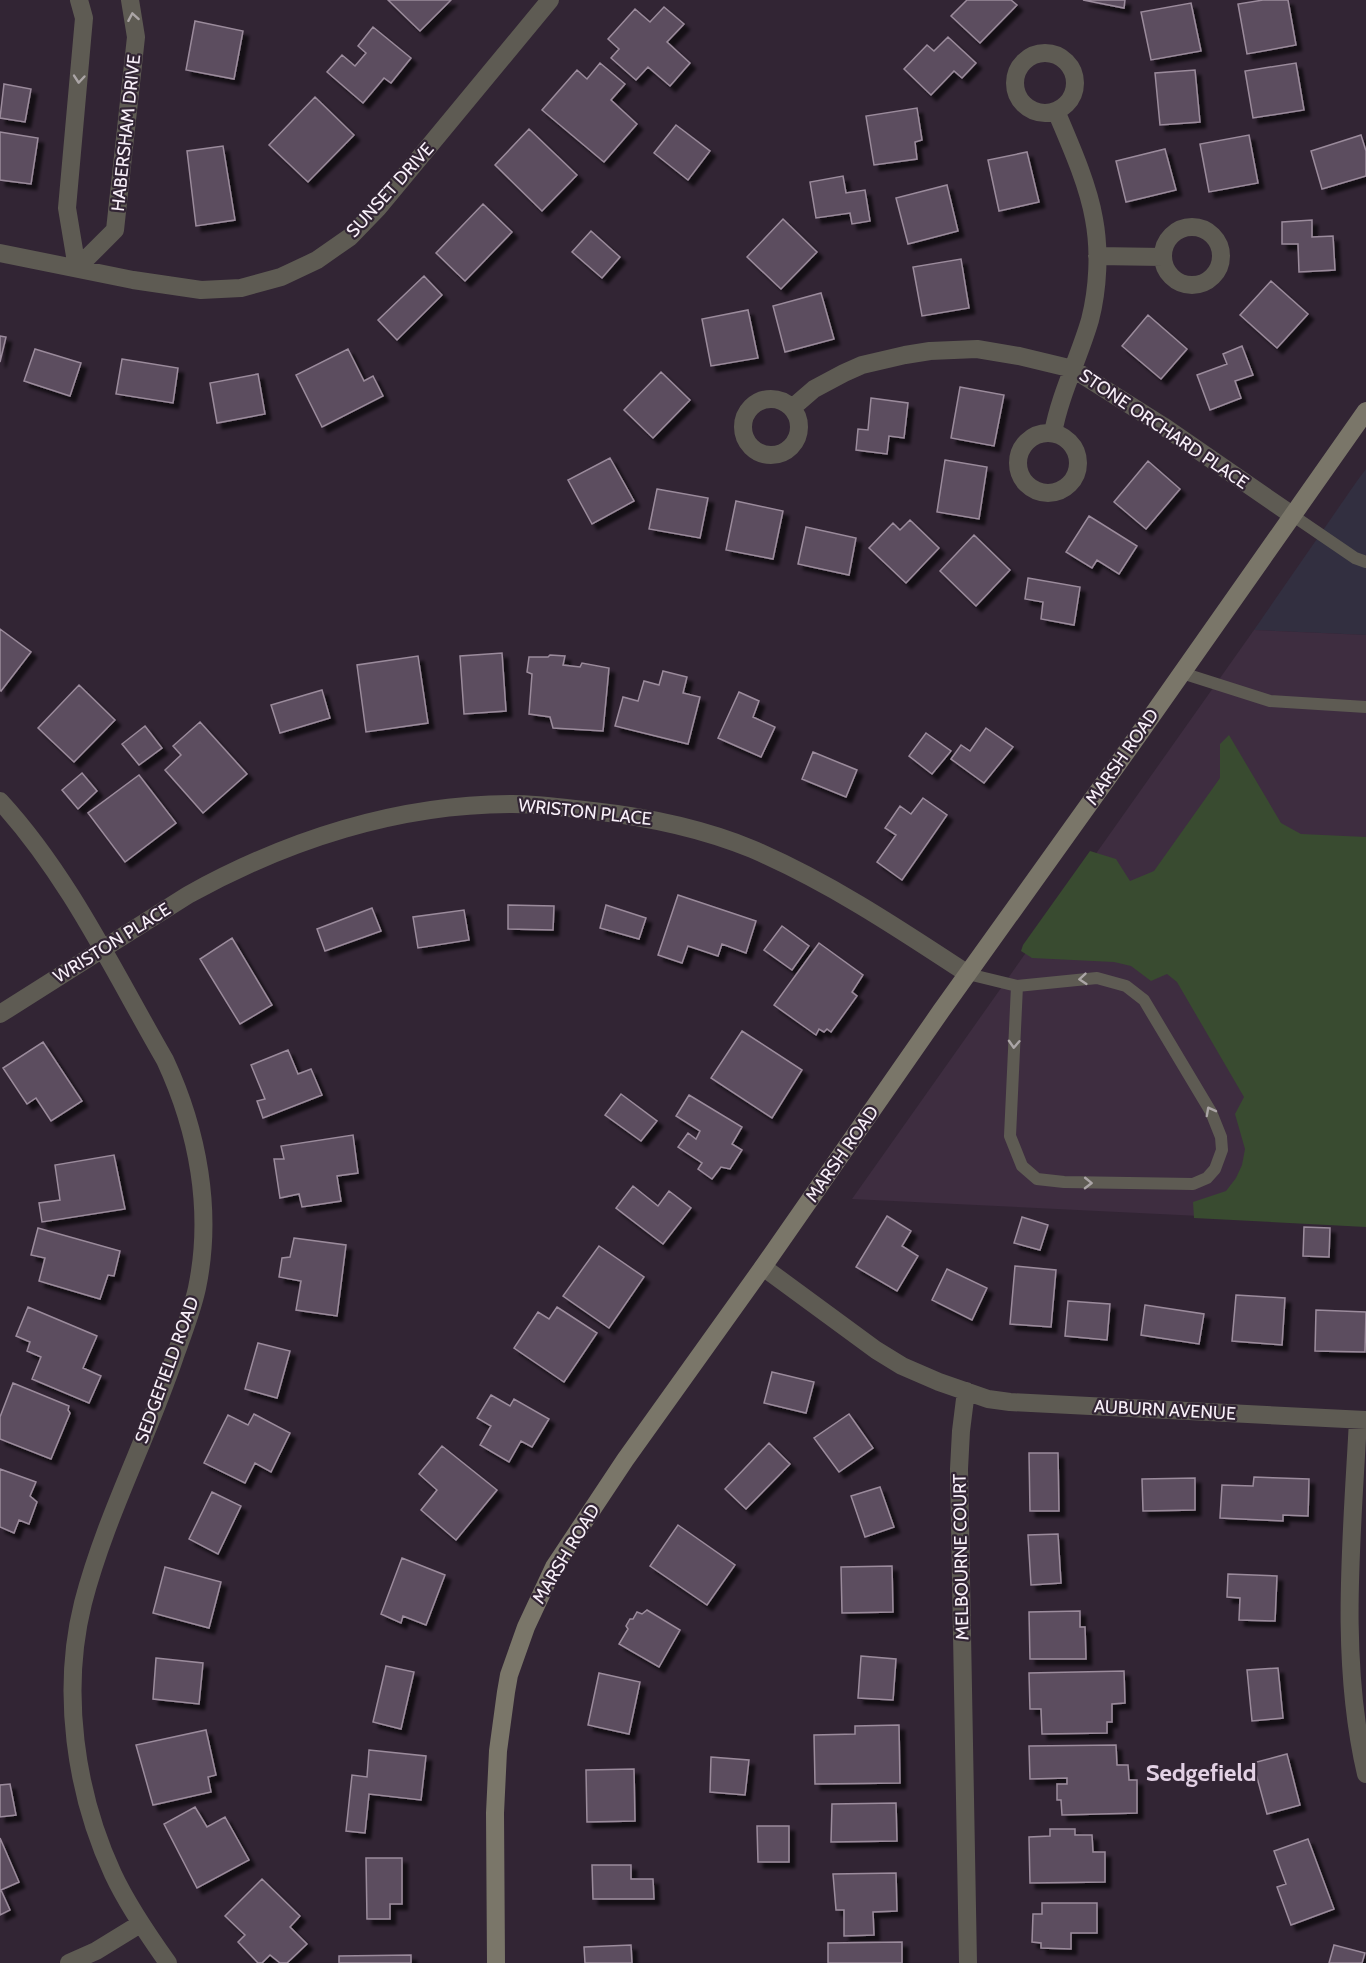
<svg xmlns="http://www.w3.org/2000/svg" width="1366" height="1963" viewBox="0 0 1366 1963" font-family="Cabin,sans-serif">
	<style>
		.commercial { fill: #322f40 }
		.built { fill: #3e2d40 }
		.green { fill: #394b30 }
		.building { fill: #5c4e5e; stroke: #9b8b9c; stroke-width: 1.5; filter: url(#shadow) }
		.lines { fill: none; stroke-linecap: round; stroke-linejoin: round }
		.lane { stroke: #5e5b53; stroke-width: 12 }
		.street { stroke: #5e5b53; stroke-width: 18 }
		.secondary { stroke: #7a7669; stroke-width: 18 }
		.oneway { stroke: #aba5a6 }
		.labels { text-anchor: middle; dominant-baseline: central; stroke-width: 4.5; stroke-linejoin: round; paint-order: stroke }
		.street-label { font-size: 18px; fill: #f8eff9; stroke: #322534 }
		.district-label { font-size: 24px; font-weight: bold; fill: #e2d1e4; stroke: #322534 }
	</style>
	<defs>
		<filter id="shadow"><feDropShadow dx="5.5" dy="5.5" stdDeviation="1.5" flood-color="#0009"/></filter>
	</defs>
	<rect width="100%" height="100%" fill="#322534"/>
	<path class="commercial" d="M1366,469V635L1254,630L1357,481Z"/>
	<path class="built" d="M1254,630L1366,635V1224L852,1199Z"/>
	<path class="green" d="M1229,735L1281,823L1301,834L1366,837V1227L1194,1218L1193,1202L1226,1191L1236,1178L1242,1165L1245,1149L1235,1114L1244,1097L1177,982L1167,974L1151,981L1131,966L1114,962L1032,958L1021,951L1023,945L1090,851L1116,859L1130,881L1154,871L1220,778V744Z"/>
	<path class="building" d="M388,0H451L420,31Z
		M967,0H1011L1017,5L980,43L951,16Z
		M1083,0H1125L1124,8Z
		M1263,0H1288L1296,45L1247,54L1238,4Z
		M1191,3L1201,51L1151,60L1141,12Z
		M664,7L684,24L667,42L690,63L670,86L648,67L636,80L611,58L619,49L608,39L635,9L650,22Z
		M195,21L243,31L234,79L186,70Z
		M373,27L411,58L391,83L384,78L363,103L327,72L342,55L355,66L366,53L358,46Z
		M948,37L976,63L962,78L954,71L931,95L904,69L927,45L934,51Z
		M600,63L625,84L611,100L637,124L604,162L542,110L577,70L587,79Z
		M1296,63L1304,110L1253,118L1245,71Z
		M1195,70L1200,122L1160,125L1155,73Z
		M4,84L31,89L25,122L0,118Z
		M315,97L354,135L308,182L269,145Z
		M917,108L922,140L915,142L917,159L874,165L866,116Z
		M676,125L710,151L688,180L654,153Z
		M529,129L577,175L542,211L495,165Z
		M0,132L38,138L31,184L0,180Z
		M1249,135L1258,183L1209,192L1200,144Z
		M1361,135L1366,151V176L1322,189L1311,151Z
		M223,146L235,220L196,226L187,151Z
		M1165,149L1176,190L1126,202L1116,161Z
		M1027,152L1039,202L999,211L988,160Z
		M843,176L846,193L865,190L870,221L852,224L850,213L816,218L810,182Z
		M947,185L958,231L908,244L896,198Z
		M483,204L512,232L465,281L436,253Z
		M783,219L817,252L781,289L747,257Z
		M1312,220V237L1333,236L1335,270L1299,272L1298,244H1282V222Z
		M591,231L620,257L602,278L572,252Z
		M961,259L969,308L922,316L913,267Z
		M424,276L442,295L397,340L378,320Z
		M1271,281L1308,314L1277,348L1240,315Z
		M821,293L834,339L785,352L773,306Z
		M748,310L758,358L711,366L702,319Z
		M1148,315L1187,349L1161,379L1122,346Z
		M0,336L6,337L0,362Z
		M1242,346L1253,375L1235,381L1241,398L1210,410L1197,375L1227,364L1223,354Z
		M35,349L81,363L70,396L24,381Z
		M348,349L364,381L373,376L383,396L322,427L296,375Z
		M122,359L178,368L173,403L116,394Z
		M661,372L690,400L653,438L624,410Z
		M258,374L265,414L217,423L210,383Z
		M960,387L1004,395L994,446L951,438Z
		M871,398L908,403L904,438L889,436L887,454L856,450L858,429L868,430Z
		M610,458L634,501L592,524L568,480Z
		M945,460L987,467L979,519L937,512Z
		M1148,461L1180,489L1146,529L1114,502Z
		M657,489L708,498L700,538L649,529Z
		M736,501L783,511L773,559L726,550Z
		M1089,516L1137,546L1119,574L1097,560L1092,568L1066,552Z
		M910,520L939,548L906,583L869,548L893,523L900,530Z
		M806,527L856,538L849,575L798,564Z
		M974,535L1010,570L976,606L940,571Z
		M1028,578L1080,587L1074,625L1041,619L1043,602L1025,599Z
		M0,629L31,652L1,691L0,690Z
		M502,653L506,711L464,714L460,656Z
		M550,655L565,656L563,665L580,667L582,663L609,668L603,731L553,728L550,717L529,714L532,674L527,672L529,657H548Z
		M418,656L428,723L366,732L357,665Z
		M663,671L687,677L683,693L700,697L688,744L615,726L623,697L638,701L644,681L659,685Z
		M79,685L115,720L74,762L38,728Z
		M322,690L330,718L280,733L271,705Z
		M739,692L759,701L753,717L775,727L761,757L718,738Z
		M200,722L247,774L203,813L165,770L181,755L173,746Z
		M145,726L162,748L139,765L122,744Z
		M986,728L1013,747L984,783L951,759L961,745L970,751Z
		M926,733L951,751L932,774L909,756Z
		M813,752L857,770L846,797L802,779Z
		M82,773L97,791L78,809L62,790Z
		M139,775L176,823L125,862L88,813Z
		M923,798L947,815L902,880L877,862L896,835L885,828L900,806L911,814Z
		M678,895L756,921L746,953L722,944L718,956L688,946L682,963L658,955Z
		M508,905L554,906L553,930L508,929Z
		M606,905L646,918L639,939L600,928Z
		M372,908L381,931L325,951L317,929Z
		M464,910L469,940L418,948L413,917Z
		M782,926L809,946L792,970L764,950Z
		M232,938L272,1005L240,1024L200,959Z
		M819,943L863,975L852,992L857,996L831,1032L827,1029L824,1032L819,1029L816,1035L774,1005Z
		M742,1031L802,1070L772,1118L711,1078Z
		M43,1042L82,1101L51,1121L36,1098L27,1104L3,1068Z
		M288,1050L298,1074L311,1069L322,1095L263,1118L257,1101L265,1099L251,1065Z
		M621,1094L657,1121L641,1141L605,1115Z
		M689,1095L742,1127L732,1144L742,1150L730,1169L721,1167L712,1179L698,1169L702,1163L678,1147L688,1133L696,1139L700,1131L676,1116Z
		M353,1135L358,1173L337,1176L341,1201L302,1207L299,1194L280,1198L274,1159H284L281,1146Z
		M114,1155L125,1209L42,1222L39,1203L60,1200L55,1165Z
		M633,1186L658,1206L669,1191L691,1208L663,1244L616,1208Z
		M887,1216L911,1231L902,1246L918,1256L897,1291L856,1267Z
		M1022,1217L1048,1225L1040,1250L1014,1243Z
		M1304,1227L1330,1228L1329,1257L1303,1256Z
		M38,1228L120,1251L114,1276L108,1275L100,1299L39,1281L45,1258L31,1255Z
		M294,1238L346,1245L337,1316L296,1310L301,1281L279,1277L282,1258L290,1257Z
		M599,1246L644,1277L609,1328L563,1296Z
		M1015,1266L1056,1270L1051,1327L1010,1324Z
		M947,1269L987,1288L972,1320L932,1300Z
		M1236,1295L1285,1298L1282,1345L1232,1341Z
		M1068,1301L1110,1304L1107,1340L1065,1336Z
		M1145,1305L1204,1314L1199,1344L1141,1335Z
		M28,1307L97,1336L83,1368L101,1376L89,1403L32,1379L41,1357L27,1351L30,1342L16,1336Z
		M557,1307L597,1333L564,1382L514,1348L538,1312L549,1319Z
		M1316,1310L1366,1312L1365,1352L1315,1351Z
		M258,1343L290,1351L277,1398L245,1389Z
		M772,1372L814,1382L806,1413L764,1403Z
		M13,1383L69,1406L68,1410L70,1413L51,1459L0,1439V1417Z
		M491,1395L510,1406L514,1399L549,1419L532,1447L521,1441L509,1462L480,1445L491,1426L477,1418Z
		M254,1414L290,1433L271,1472L255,1463L245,1483L204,1463L228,1415L248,1425Z
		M849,1414L873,1448L839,1472L814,1438Z
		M769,1443L790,1464L746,1509L725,1489Z
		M442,1446L497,1490L456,1540L421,1510L437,1490L419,1474Z
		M1029,1453H1058L1059,1511H1030Z
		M0,1469L36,1482L30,1496L37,1502L29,1524L19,1520L14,1533L0,1527Z
		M1254,1477L1309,1479L1308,1516L1283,1515V1521L1220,1518L1222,1485L1253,1486Z
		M1195,1478V1510L1143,1511L1142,1479Z
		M880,1487L894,1527L865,1537L851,1496Z
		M212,1492L241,1506L218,1554L189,1539Z
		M678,1525L735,1565L707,1605L650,1566Z
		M1058,1534L1061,1583L1031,1585L1028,1535Z
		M402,1558L445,1575L426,1625L403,1616L401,1623L381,1614Z
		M892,1566L893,1612L842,1613L841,1567Z
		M165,1567L221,1582L209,1628L153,1613Z
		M1228,1574L1277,1576L1275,1621L1239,1620L1240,1598L1227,1597Z
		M647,1610L680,1630L659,1667L619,1644L628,1629L626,1626L630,1619H633L637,1612L642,1614Z
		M1080,1611V1627H1085L1086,1659H1030L1029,1612Z
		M861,1656L896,1659L893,1700L858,1698Z
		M156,1658L203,1663L199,1704L153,1699Z
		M386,1666L414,1672L401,1729L373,1722Z
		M1278,1668L1283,1718L1252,1721L1247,1670Z
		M1124,1671L1125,1703L1112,1704V1722H1107V1733L1042,1734L1041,1709H1030L1029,1673Z
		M599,1673L640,1682L629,1734L588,1725Z
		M899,1725L900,1783L815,1784L814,1735L855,1734V1726Z
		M206,1730L216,1775L208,1777L211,1792L153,1805L136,1745Z
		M1116,1745L1117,1765H1128L1129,1780H1137V1813L1062,1815L1061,1800H1057V1784H1067V1778L1030,1779L1029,1746Z
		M369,1750L426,1756L421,1800L369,1794L365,1833L346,1831L352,1775L367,1777Z
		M1287,1754L1300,1805L1267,1814L1253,1763Z
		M711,1757L749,1760L745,1795L710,1792Z
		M634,1769L635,1821L587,1822L586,1770Z
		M10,1784L16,1815L0,1817V1785Z
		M896,1803L897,1841L831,1842L832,1804Z
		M195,1807L207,1827L225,1817L249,1860L197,1888L164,1824Z
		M757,1826H789V1862H758Z
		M1050,1829H1075V1835H1092L1093,1852H1105V1882L1030,1883L1029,1837L1050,1836Z
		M0,1838L19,1882L1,1890L10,1910L0,1915Z
		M1308,1839L1334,1909L1291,1925L1277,1887L1286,1884L1274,1851Z
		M366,1858H402V1904H390V1919H367Z
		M592,1865H631V1879H653L654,1899H593Z
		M896,1873L897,1911L873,1912L874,1935L844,1936V1910H836L833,1874Z
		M262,1879L300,1916L290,1927L307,1944L287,1963H280L270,1955L262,1963H258L238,1942L245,1935L225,1916Z
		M1042,1903H1097V1933H1071V1949L1041,1948V1943L1032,1942L1033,1914H1042Z
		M902,1942V1963H828V1943Z
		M631,1945L632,1963H585L584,1947Z
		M1334,1945L1365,1953L1362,1963H1329Z
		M411,1955V1963H339V1956Z"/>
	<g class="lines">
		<path class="lane" d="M1292,515L1355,558L1366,562
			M1182,673L1270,701L1366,707
			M968,974L1017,986L1097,978L1126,986L1144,1000L1211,1112L1221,1137L1222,1150L1215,1169L1207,1178L1193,1184L1064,1182L1037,1179L1022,1166L1010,1136L1017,986"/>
		<path class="street" d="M1015 83a30 30 0 1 1 60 0a30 30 0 1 1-60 0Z
			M1163 256a29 29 0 1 1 58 0a29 29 0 1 1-58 0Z
			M0,253L133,280L201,290L241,288L281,277L317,260L350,237L378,208L550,0
			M1097,256L1163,257
			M77,268L115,230L136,37L130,0
			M77,268L67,208L84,18L79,0
			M743 427a28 28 0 1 1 56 0a28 28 0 1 1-56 0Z
			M792,408L814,389L844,373L862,365L905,355L930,351L977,349L1019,356L1073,369L1163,426L1292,515
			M1018 463a30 30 0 1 1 60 0a30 30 0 1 1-60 0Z
			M1053,433C1060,394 1079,358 1090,320C1098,289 1100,251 1094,219C1088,184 1070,144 1056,111
			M0,801C69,876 114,972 165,1060C198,1131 213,1211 197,1288C192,1311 183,1334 175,1356C147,1439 105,1518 83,1603C61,1691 75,1792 113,1874C128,1906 148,1935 168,1963
			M0,1014L188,895C287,840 398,804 512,804C539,804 566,808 593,811C647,817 701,828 752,849C829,882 898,928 968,974
			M763,1267L876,1350L902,1366L939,1382L988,1399L1010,1402L1366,1420
			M966,1391L961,1431L959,1469L968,1963
			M1358,1420C1352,1537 1339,1658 1366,1774
			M69,1963L96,1951L140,1924"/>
		<path class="secondary" d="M496,1963L495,1813L498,1751L506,1692L509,1675L526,1627L554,1567L625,1460L763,1267L941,1011L1132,744L1366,411"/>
	</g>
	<defs><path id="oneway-chevron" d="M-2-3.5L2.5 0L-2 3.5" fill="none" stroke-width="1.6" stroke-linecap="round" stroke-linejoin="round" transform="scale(1.5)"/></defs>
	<g class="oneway">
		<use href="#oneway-chevron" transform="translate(133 17) rotate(-100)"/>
		<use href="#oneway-chevron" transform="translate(79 79) rotate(95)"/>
		<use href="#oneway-chevron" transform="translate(1083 979) rotate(175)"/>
		<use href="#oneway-chevron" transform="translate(1014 1044) rotate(93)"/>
		<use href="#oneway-chevron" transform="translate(1210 1111) rotate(-118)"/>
		<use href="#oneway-chevron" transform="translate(1088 1183) rotate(1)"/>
	</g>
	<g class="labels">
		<g class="street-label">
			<text transform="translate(126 133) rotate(-84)">HABERSHAM DRIVE</text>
			<text transform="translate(390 190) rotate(-48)">SUNSET DRIVE</text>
			<text transform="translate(1164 429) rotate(34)">STONE ORCHARD PLACE</text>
			<text transform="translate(1122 757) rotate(-55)">MARSH ROAD</text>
			<text transform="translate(585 812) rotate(6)">WRISTON PLACE</text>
			<text transform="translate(112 943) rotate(-32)">WRISTON PLACE</text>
			<text transform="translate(842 1154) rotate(-55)">MARSH ROAD</text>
			<text transform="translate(167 1370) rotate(-70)">SEDGEFIELD ROAD</text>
			<text transform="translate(1165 1410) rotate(3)">AUBURN AVENUE</text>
			<text transform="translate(566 1554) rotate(-59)">MARSH ROAD</text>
			<text transform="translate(961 1557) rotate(-91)">MELBOURNE COURT</text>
		</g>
		<g class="district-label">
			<text x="1201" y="1772">Sedgefield</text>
		</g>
	</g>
</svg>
